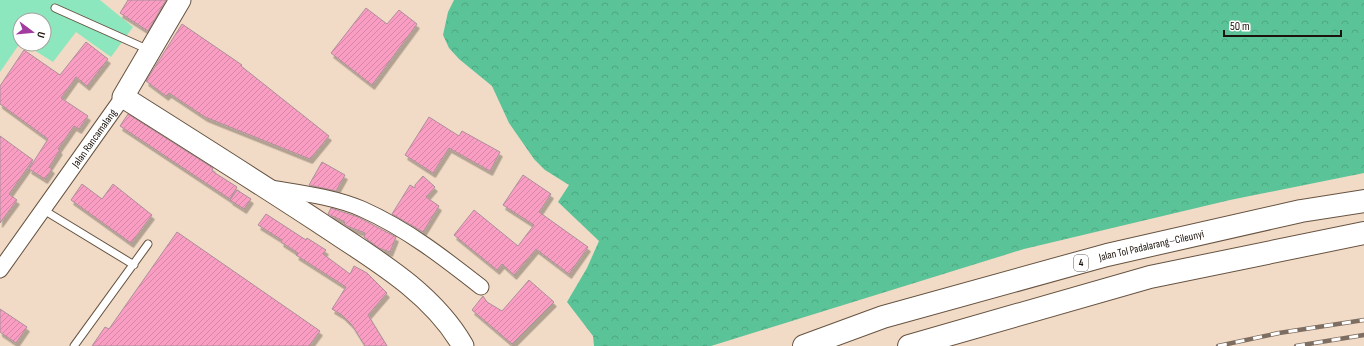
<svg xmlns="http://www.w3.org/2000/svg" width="1364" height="346" viewBox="0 0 1364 346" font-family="'Sofia Sans Condensed',sans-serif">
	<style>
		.grass { fill: #8ce7be; fill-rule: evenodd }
		.forest { fill: url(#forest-crowns) }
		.building { fill: url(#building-hatch); stroke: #ac8f99; filter: url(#shadow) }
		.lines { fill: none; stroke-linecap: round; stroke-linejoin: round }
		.lane-casing { stroke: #665341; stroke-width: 9 }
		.street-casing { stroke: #665341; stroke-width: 17 }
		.secondary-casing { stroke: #665341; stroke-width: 23 }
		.highway-casing { stroke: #665341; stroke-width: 24 }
		.lane { stroke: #fff; stroke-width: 7 }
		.street { stroke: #fff; stroke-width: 15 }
		.secondary { stroke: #fff; stroke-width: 21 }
		.highway { stroke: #fff; stroke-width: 22 }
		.rail-casing { stroke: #7d6e61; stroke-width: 4.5 }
		.rail { stroke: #fff; stroke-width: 3; stroke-dasharray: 9; stroke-linecap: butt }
		.labels { text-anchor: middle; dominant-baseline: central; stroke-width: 3.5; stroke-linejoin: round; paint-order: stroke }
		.shield { fill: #fff; stroke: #5f5a55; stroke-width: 1 }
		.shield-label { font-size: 10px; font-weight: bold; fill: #1b130c }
		.street-label { font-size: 11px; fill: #1b130c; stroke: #fff }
	</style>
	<defs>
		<pattern id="forest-crowns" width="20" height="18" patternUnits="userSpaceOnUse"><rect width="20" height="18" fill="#5ac397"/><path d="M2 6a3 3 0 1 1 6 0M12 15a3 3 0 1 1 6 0" fill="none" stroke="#4ea781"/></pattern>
		<pattern id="building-hatch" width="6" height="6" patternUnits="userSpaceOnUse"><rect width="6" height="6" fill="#f99dc3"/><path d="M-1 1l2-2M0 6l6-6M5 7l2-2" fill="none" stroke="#d586a6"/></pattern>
		<filter id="shadow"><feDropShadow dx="2.5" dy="4.5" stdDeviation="0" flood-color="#0004"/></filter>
	</defs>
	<rect width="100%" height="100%" fill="#f1dbc6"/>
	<path class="grass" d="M0,0H100L133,27L111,57L76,32L53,62L26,45L18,46L0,72ZM20,20H44V44H20Z"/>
	<path class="forest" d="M454,0H1364V173L1230,200L1024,249L711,346H594L593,336L567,302L587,268L599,241L558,202L569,185L545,170L534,159L509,123L492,86L459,59L449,48L443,35L448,12Z"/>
	<path class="building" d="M128,0H166L148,31L120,13Z
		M366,8L387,24L399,10L417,24L372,85L331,53Z
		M182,24L242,65L241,66L329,136L310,159L205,117L169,93L166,96L146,81Z
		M86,42L108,59L87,86L76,77L61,98L88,116L79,129L74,126L58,149L60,150L49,167L52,169L45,179L29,169L48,139L0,104V86L24,50L60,75Z
		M128,114L213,168L212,171L237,187L230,199L120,126Z
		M429,117L459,136L462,131L500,152L490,171L449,148L433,173L405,155Z
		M0,136L33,160L9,194L17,200L0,223Z
		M322,162L345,175L336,191L309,185Z
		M523,175L551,194L539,212L588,247L569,274L536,249L514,275L502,264L497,270L454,235L474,210L518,246L534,225L503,205Z
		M423,176L435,187L426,197L439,206L423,232L392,214L410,185L415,188V185Z
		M82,184L102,199L113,184L152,215L131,243L71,200Z
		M237,190L251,199L244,209L230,200Z
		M331,208L358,217L396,237L390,252L379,248L364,237L365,233L347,226L344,224L345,222L328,214Z
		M266,214L306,240L307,238L326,250L323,254L350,274L354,266L367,273L387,293L368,315L387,346H365L352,325L342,315L332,309L346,287L296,255L298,253L281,242L282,240L258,225Z
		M177,232L320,331L309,346H92L105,327L109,329Z
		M529,280L554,302L512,344L472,310L483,296L487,302L502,311Z
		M0,309L27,327L16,343L0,332Z"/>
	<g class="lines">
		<g class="lane-casing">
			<path id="lane" d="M55,8L149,50
				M42,209L134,265
				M74,346L148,244"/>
		</g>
		<g class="street-casing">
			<g id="street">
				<path d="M271,188C301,193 334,197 362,209C407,229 444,258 481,287"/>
				<path id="s1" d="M0,270L123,97"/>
			</g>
		</g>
		<g class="secondary-casing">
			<path id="secondary" d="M180,0L123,97C188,138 253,179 317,221C369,256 431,290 463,346"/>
		</g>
		<g class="highway-casing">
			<g id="highway">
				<path id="s2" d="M804,346L883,317L1107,255L1301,211L1364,201"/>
				<path d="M909,346L1150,277L1364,233"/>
			</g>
		</g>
		<use href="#lane" class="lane"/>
		<use href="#street" class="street"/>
		<use href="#secondary" class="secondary"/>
		<use href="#highway" class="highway"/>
		<g class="rail-casing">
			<path id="rail" d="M1218,346L1279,333L1364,320
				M1296,346L1364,335"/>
		</g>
		<use href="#rail" class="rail"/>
	</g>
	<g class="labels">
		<rect class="shield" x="1074" y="255" width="14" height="16" rx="3"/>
		<g class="shield-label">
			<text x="1081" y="263">4</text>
		</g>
		<g class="street-label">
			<text stroke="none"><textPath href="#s1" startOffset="162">Jalan Rancamalang</textPath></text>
			<text stroke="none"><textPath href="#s2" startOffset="362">Jalan Tol Padalarang–Cileunyi</textPath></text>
		</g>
	</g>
	<g transform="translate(32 32) rotate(106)"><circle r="19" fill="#ffffff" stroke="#a4a19e"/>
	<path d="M0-3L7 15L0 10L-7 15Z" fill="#a23ca1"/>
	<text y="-6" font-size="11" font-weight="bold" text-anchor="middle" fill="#1b130c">U</text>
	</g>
	<path d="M1224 30v6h117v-6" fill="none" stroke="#1b130c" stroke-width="2"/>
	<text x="1230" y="30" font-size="12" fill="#1b130c" stroke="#ffffff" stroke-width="3" paint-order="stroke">50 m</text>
</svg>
